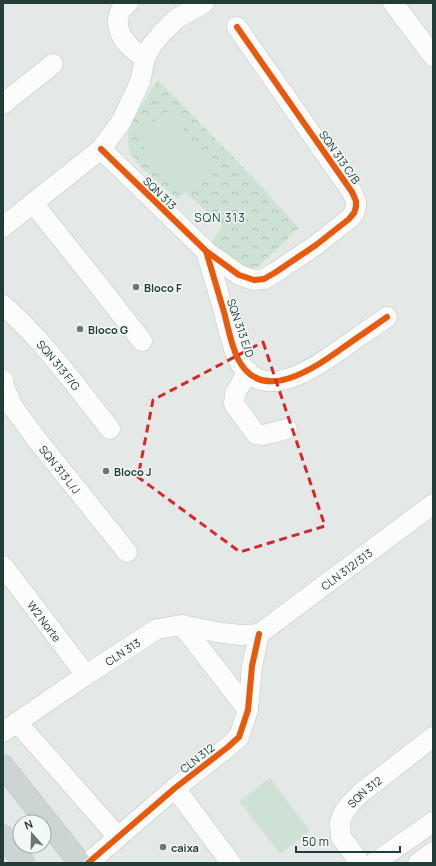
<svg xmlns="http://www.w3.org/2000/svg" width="436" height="866" viewBox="0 0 436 866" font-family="Manrope,sans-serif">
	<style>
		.park { fill: url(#park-crowns) }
		.garden { fill: #cde2d5 }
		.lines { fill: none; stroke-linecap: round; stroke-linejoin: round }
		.minor-casing { stroke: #c1c6c4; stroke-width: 21 }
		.major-casing { stroke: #bdc5c3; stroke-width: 23 }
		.minor { stroke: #fbfcfb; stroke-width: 20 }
		.major { stroke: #cdd5d3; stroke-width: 22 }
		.cycleway-casing { stroke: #f2f8f6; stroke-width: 8 }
		.cycleway { stroke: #e8590c; stroke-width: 6 }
		.marked { fill: none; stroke: #d62828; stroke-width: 3; stroke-dasharray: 8 5; stroke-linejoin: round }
		.poi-dot { fill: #667975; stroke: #f2f8f6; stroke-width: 1.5 }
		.labels { text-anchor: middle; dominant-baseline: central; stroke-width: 3; stroke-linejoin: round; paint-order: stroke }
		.street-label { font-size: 11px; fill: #223d37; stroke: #f2f8f6 }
		.poi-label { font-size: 11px; font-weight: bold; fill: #223d37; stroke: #f2f8f6; text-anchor: start }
		.neighbourhood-label { font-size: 12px; letter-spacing: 1px; fill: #1d4f46; stroke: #f2f8f6 }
	</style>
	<defs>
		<pattern id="park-crowns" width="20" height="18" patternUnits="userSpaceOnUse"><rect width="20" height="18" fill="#cde2d5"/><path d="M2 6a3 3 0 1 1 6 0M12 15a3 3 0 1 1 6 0" fill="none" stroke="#b0c3b7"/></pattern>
	</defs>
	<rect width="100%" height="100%" fill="#e4e9e7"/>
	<path class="park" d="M158,80L241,165L299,228L258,267L241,270L209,246L222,227L221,224L185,192L178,199L143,169L131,155L128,144V133L137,112Z"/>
	<path class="garden" d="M170,110L212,169L177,193L135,134Z
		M270,778L310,831L280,854L239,801Z"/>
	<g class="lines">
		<g class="minor-casing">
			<g id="minor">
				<path d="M128,3C126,5 123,8 121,10C114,23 120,37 130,47C134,51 140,54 145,58"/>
				<path d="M393,3L433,56"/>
				<path d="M3,104L53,64"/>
				<path d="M101,149L206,251L239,275L254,280L264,279L276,272L316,245L349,219L354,213L356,207V201L352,192L237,27"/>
				<path d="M33,203L96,282L142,341"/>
				<path d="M3,227L101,149L121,122L140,82L145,58L152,45L161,34L176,19L204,3"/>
				<path d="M206,251C212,272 218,292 224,312C228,327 231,345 238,359C262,406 316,367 344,347C358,337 373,327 387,317"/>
				<path id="s1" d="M3,305C44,341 76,386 110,429"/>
				<path d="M248,371L235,394L234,404L256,434L264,435L287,429"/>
				<path id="s2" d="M3,380L4,386L13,407L38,441L127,552"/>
				<path id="s3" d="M3,566L86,675"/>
				<path d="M182,625L248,710"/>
				<path id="s4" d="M259,634L433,504"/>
				<path d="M17,722L118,837"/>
				<path id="s5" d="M3,732L86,675L157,629L182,625L222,633L241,635L259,634"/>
				<path d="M175,788L231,863"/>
				<path d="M88,863L175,788L228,747L239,737L248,710L252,666L259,634"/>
				<path id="s6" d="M360,863L341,837L340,822L344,812L349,805L362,792L433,737"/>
				<path d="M374,863L433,822"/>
				<path d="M418,863L433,852"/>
			</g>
		</g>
		<g class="major-casing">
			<path id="major" d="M3,766L80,863
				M3,836L24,863"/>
		</g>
		<use href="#minor" class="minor"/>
		<use href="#major" class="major"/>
		<g class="cycleway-casing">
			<path id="cycleway" d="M101,149L206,251L239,275L254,280L264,279L276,272L316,245L349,219L354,213L356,207V201L352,192L237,27
				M206,251C212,272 218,292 224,312C228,327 231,345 238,359C262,406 316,367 344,347C358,337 373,327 387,317
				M88,863L175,788L228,747L239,737L248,710L252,666L259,634"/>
		</g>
		<use href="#cycleway" class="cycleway"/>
	</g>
	<path class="marked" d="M263,342L325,526L240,552L138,477L153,400Z"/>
	<g class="poi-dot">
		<circle cx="136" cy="287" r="4"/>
		<circle cx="80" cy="329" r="4"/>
		<circle cx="106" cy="471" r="4"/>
		<circle cx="163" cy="847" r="4"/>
	</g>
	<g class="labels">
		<g class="street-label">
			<text transform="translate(340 157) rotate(55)">SQN 313 C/B</text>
			<text transform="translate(160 193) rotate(44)">SQN 313</text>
			<text transform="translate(241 328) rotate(71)">SQN 313 E/D</text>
			<text stroke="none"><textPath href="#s1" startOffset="82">SQN 313 F/G</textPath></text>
			<text stroke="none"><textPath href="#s2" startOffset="107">SQN 313 L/J</textPath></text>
			<text stroke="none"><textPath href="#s4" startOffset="109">CLN 312/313</textPath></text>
			<text stroke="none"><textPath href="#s3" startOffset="69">W2 Norte</textPath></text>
			<text stroke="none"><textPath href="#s5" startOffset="144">CLN 313</textPath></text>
			<text transform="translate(197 758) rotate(-38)">CLN 312</text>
			<text stroke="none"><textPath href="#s6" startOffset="87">SQN 312</textPath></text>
		</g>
		<g class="poi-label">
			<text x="144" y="287">Bloco F</text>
			<text x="88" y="329">Bloco G</text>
			<text x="114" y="471">Bloco J</text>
			<text x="171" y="847">caixa</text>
		</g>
		<g class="neighbourhood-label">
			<text x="220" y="217">SQN 313</text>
		</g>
	</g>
	<rect width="436" height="866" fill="none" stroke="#223d37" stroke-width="8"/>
	<g transform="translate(32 834) rotate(340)"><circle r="19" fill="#f2f8f6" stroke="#9fadaa"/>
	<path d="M0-3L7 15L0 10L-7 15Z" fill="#667975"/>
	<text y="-6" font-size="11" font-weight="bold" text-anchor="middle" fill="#223d37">N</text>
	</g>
	<path d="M296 846v6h104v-6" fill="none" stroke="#223d37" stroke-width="2"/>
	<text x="302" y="846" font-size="12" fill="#223d37" stroke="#f2f8f6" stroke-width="3" paint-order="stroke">50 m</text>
</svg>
